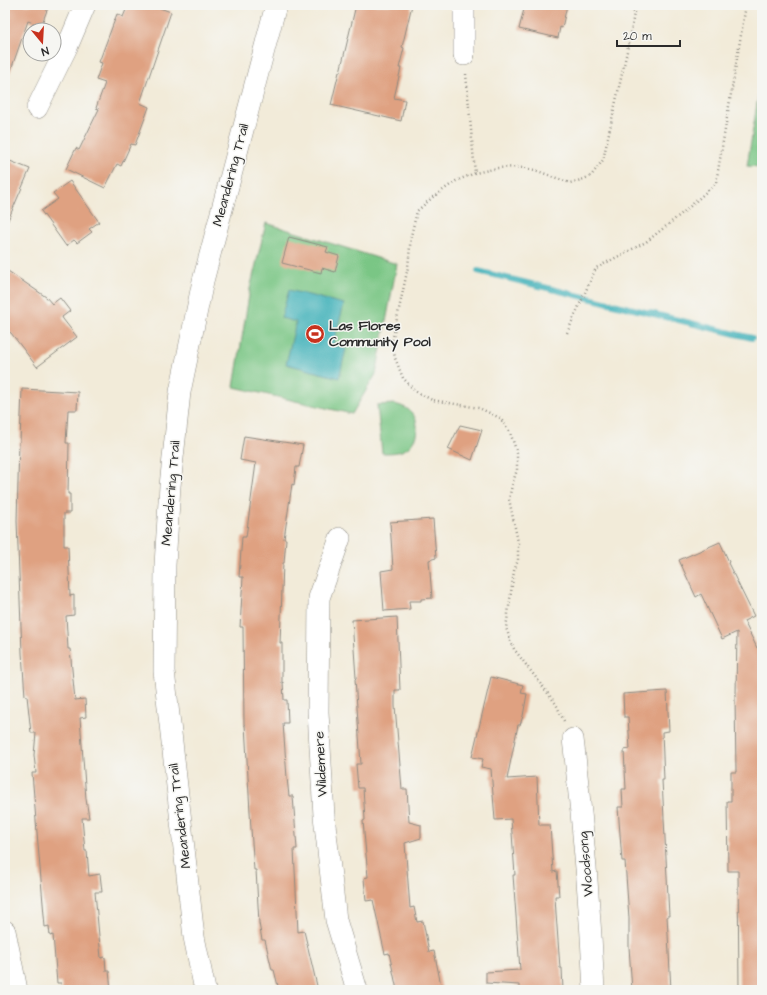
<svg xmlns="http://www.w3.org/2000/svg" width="767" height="995" viewBox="0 0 767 995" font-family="'Architects Daughter',sans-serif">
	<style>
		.green { fill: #7ac685; stroke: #527858 }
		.water { fill: #40b1b9; stroke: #366e72 }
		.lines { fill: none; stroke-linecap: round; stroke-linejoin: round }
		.stream { stroke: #40b1b9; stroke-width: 6 }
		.building { fill: #dfa181 }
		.minor-casing { stroke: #8e8b82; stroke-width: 22 }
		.path { stroke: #8e8b82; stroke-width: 2.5; stroke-dasharray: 1 3; stroke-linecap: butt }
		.minor { stroke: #fff; stroke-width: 21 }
		.labels { text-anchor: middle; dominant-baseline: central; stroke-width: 3; stroke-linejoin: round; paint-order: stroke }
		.street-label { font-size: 14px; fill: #2b2b2b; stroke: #f6f6f2 }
		.poi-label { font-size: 14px; font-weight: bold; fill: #2b2b2b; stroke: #f6f6f2; text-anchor: start }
	</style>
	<rect width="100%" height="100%" fill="#f6f6f2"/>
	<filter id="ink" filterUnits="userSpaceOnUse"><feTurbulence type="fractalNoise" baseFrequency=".025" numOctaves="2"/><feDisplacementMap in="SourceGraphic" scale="8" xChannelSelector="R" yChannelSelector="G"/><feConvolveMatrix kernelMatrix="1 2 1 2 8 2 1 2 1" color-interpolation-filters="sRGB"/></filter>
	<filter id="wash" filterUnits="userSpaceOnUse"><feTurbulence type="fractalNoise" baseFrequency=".012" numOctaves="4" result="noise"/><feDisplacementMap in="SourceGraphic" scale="16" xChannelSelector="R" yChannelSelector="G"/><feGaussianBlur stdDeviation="0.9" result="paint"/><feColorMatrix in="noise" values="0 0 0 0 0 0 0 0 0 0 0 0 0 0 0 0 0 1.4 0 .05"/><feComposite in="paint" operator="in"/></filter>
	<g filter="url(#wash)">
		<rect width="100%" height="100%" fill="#f2ebd9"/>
		<path class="green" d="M762,73V167L747,166Z
			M266,223L397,264L376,374L352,414L234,387L250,289Z
			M395,404C401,406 406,407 411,412C422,423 417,444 404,450C398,453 389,453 382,453L377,405Z"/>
		<path class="water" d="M289,290L344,304L333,345L346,349L339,378L286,364L296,322L281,318Z"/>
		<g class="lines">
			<path class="stream" d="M478,271L752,338"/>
		</g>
		<g id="blocks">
			<path class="building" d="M5,5H49L41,26L28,21L7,81L5,80Z
				M128,5H151L171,12L140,103L149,107L135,145L131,144L121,166L117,164L105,188L66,169L76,148L79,150L99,109L96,108L105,83L96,80L102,63L99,62L117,14L123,17Z
				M356,5H412L402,47L404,48L399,68H401L394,98L405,100L401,121L331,105L339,72H340Z
				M525,5H567L562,28L560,27L558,38L519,29Z
				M5,159L30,169L5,227Z
				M70,181L99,222L89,229L92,232L77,243L74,240L66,246L41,211L58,199L53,193Z
				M289,237L328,247L326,252L339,256L335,272L322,268L321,273L282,263Z
				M5,269L46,297L52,304L60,298L70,311L62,317L63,319L77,337L37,367L11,333L5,329Z
				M22,389L78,392L77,410H68L66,443H69L68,494H70V513H64V546H68L70,596L74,595V615L66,616L68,649H70L75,700L85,699L86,717L80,718L86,799L89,818H82L85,851H87L89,876L100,874L102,892H95L101,958L105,957L106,971H109L111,990H62L61,983H57L53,935L50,936L49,926L45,927L32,773H36L34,755L36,733H31L27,696H25L22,653L17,521L19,442H20Z
				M460,425L482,430L472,460L448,449Z
				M244,436L303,445L299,467H296L294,485L292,484L284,539H286L284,563H283L280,643H282V683L283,682L284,700H287L288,723H283L287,778L289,796H293L297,849H294L298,932L304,931L318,990H279L274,970H272L265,940H262L259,923L256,870H254L251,829L245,725H244L243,627H240L243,577H239L242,537H246L256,463L240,460Z
				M433,519L436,558L429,560L432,598L421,599V601H409L410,609L384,611L381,571L393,569L390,522Z
				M720,542L729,562L728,563L754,616L744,621L757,648H762V990H739L738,871H728L727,801H731V772H736L735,695H736L737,632L722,639L701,594L696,597L679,560Z
				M397,617L400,690H395V706L402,789H407L409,822L421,825V838L405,843L410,908L414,907L417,922L423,921L429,952L434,951L442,990H397L389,953L385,954L373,900L366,901L364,878L368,877L363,821L365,820L363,788H358L356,764H361L355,679L356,678L352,620Z
				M491,677L523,685L521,693L527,694L523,716L520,725H518L507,779L537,777L539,825H550L553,872L557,871L559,896H555L556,913L560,968H562L563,990H519V985L486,983V972L520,970L513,875H515L511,819L495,820L491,769L481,767L483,759L472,757Z
				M667,691L669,731L662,732L664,780H662L669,916H667L671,990H632L629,947V918L625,861H622L618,807H623L622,789H626L624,750L630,749L628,717H624L623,694Z"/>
		</g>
	</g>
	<g filter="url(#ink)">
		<use href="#blocks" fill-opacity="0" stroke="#8e8b82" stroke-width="1"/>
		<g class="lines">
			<g class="minor-casing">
				<path id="minor" d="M464,55V5
					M37,108L68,45L85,5
					M340,538L319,598L318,712L324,816L336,920L357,990
					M573,739C583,823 590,906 594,990
					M5,931L17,990
					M205,990L194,937L164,671L165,565L170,486L180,392L203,281L276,5"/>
			</g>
			<path class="path" d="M466,74L475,173
				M567,333L596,268L646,242L685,211L716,183L746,5
				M564,721L556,704L514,649L506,628L514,571L518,560V542L509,499L512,485L517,470V453L510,432L500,418L479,408L432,400L415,391L403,378L395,358L392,342L408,267L411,236L417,211L433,197L456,181L475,173L498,168L517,167L535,170L570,183L581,180L591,176L603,160L631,33L635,5"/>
			<use href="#minor" class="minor"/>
		</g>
	</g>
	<defs>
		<g id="stadium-disc" transform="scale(1)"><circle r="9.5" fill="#c8321e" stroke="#f6f6f2"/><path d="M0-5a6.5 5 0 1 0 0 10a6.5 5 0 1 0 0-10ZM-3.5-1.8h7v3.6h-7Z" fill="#fff"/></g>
	</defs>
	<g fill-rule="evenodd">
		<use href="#stadium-disc" x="315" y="334"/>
	</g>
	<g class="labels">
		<g class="street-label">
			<text transform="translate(231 175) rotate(-75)">Meandering Trail</text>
			<text transform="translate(171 493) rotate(-85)">Meandering Trail</text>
			<text transform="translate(321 764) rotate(-93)">Wildemere</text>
			<text transform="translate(180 816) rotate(-97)">Meandering Trail</text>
			<text transform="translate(586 864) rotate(-95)">Woodsong</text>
		</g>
		<g class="poi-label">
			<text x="329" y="326">Las Flores<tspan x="329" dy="16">Community Pool</tspan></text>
		</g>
	</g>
	<rect width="767" height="995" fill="none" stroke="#f6f6f2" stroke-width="20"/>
	<g transform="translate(42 42) rotate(162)"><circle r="19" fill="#f6f6f2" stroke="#a5a5a2"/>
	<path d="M0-3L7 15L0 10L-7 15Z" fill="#c8321e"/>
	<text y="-6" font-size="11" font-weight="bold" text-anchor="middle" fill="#2b2b2b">N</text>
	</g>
	<path d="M617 40v6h63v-6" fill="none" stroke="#2b2b2b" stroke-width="2"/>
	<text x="623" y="40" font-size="12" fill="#2b2b2b" stroke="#f6f6f2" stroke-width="3" paint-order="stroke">20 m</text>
</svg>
